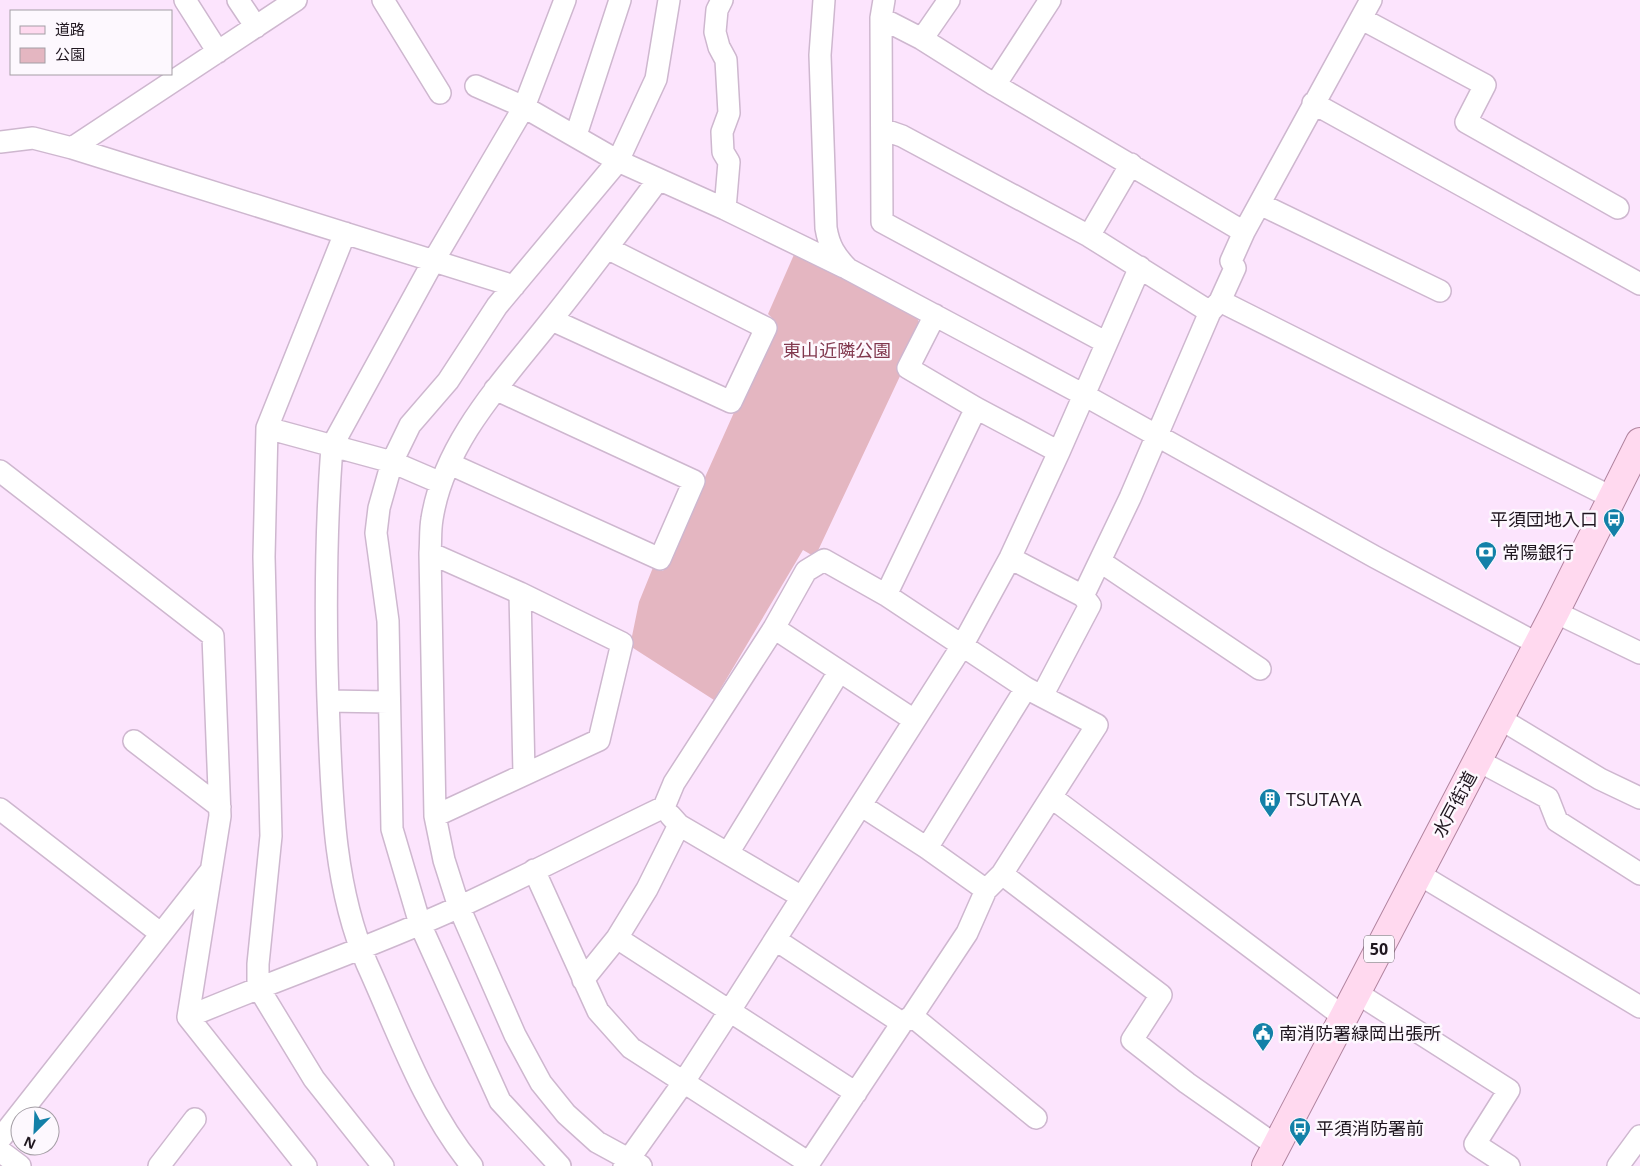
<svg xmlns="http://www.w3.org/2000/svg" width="1640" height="1166" viewBox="0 0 1640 1166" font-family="'Open Sans','Noto Sans JP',sans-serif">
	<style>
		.park { fill: #e4b6c1 }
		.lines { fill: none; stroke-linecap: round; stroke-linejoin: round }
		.minor-casing { stroke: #ceb7cf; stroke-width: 24 }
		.major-casing { stroke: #b1849f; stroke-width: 30 }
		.minor { stroke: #fff; stroke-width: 21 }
		.major { stroke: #ffd9ef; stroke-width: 28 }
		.labels { text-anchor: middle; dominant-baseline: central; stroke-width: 5; stroke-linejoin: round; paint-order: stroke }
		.shield { fill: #fdf8fe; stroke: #625a62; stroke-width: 1 }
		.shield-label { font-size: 16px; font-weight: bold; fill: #1f161f }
		.park-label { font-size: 18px; fill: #81374e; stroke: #fdf8fe }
		.poi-label { font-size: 18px; fill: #1f161f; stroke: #fdf8fe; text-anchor: start }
		.street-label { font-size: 18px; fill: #1f161f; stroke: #fdf8fe }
	</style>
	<rect width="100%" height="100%" fill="#fce4fd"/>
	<path class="park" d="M796,250L916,314L919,323L901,374L815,557L803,550L714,700L630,646L639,602L654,565L663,571L775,321L768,314Z"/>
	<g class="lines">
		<g class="minor-casing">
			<path id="minor" d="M185,0L218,52
				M238,0L256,27
				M383,0L440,93
				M722,0L717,10L715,32L719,47L726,60L729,113L722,132L723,152L729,162L725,209
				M824,0L820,55L826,228C829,246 835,256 848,269L1084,395L1375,557L1538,644
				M884,0L881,18L882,222L1105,342
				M881,18L922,39L995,85L1244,232
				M1362,19L1485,85L1466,122L1618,208
				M922,39L949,0
				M995,85L1050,0
				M476,86L524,107L618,161L725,209L844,267
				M1313,103L1640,284
				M882,129L902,136L1089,236L1210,312
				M576,135L620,0
				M0,142L33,138L72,148L514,286
				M72,148L296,0
				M1260,204L1440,291
				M345,233L267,428L264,557L271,836L258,964V987L314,1079L383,1166
				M1089,236L1131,164
				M1220,301L1613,498
				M935,315L908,368L976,408L1059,452
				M552,320L731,402L766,328L607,248
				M267,428L392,462L441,483
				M450,464L660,559L694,481L495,389
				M0,471L213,636L220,816L188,1017L306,1166
				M430,553L520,593L524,774
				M1010,558L1083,596L1090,605L1042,696
				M1101,562L1260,669
				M886,595L976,408
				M1083,596L1130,498L1210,312L1220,301L1235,268L1231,261L1244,232L1371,0
				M1555,612L1640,653
				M774,628L914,720
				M328,701L388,702
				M1499,718L1600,779L1640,798
				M134,741L220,807
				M1477,760L1548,798L1557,821L1640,874
				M1051,797L1345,1018
				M0,809L160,933
				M670,815L679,825L802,897
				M435,816L599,740L622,643L520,593
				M927,848L1026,688
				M728,853L839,672
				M534,870L598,1011L631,1048L809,1163
				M1417,873L1640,1007
				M1002,874L1161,995L1132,1040L1187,1083L1278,1147
				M617,938L856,1093
				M776,940L902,1023
				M583,980L617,938L647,889L679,825
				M1357,993L1509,1090L1475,1144L1509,1166
				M912,1016L1036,1118
				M188,1017C277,979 370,948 459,907C528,875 595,840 664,807L674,783L774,628L806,571L824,560L886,595L1026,688L1097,725L1002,874L986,890L927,848L862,806
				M0,1139L209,873
				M0,1151L20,1166
				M159,1166L195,1119
				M472,1166C424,1108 398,1032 367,964C335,890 332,806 329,726C325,633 325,540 332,446L434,260L524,107L565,0
				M560,1166L500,1101L420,924L392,829L388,621L376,533L379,508L392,462L410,425L448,381L497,306L618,161L656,79L669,0
				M624,1166L683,1083L729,1012L962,646L1010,558L1059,452L1140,267
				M641,1166L597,1142L566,1114L541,1083L515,1035L459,907L444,860L435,816L430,553C431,542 430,530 432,519C444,441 505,379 552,319C588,274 623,227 658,180
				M807,1166L902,1023L912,1016L967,933L986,890
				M1618,1166L1640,1136"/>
		</g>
		<g class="major-casing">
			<path id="major" d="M1266,1166L1555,612L1640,442"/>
		</g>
		<use href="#minor" class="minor"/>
		<use href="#major" class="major"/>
	</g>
	<defs>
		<g id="bus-pin" transform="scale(1.125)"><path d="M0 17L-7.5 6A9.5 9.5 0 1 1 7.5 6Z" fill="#1380a8" stroke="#fdf8fe"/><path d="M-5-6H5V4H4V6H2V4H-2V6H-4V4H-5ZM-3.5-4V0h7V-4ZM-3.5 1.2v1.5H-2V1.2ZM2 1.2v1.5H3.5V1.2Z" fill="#fff"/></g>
		<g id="bank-pin" transform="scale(1.125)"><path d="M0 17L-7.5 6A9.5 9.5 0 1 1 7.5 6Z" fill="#1380a8" stroke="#fdf8fe"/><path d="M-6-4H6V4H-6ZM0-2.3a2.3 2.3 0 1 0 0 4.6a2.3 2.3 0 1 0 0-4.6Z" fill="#fff"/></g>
		<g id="building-pin" transform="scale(1.125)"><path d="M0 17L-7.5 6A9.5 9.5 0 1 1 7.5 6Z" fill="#1380a8" stroke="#fdf8fe"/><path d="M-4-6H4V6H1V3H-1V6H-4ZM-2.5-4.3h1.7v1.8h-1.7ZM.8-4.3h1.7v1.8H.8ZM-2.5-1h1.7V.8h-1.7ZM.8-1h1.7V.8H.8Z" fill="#fff"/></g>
		<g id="civic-pin" transform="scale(1.125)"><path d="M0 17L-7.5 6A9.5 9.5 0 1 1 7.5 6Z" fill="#1380a8" stroke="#fdf8fe"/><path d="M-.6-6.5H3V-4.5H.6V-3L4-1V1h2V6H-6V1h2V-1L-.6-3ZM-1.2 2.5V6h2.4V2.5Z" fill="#fff"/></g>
	</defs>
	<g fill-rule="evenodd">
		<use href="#bus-pin" x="1614" y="519"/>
		<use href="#bank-pin" x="1486" y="552"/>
		<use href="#building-pin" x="1270" y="799"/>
		<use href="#civic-pin" x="1263" y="1033"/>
		<use href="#bus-pin" x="1300" y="1128"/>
	</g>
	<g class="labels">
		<rect class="shield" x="1364" y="935.5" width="30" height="27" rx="4"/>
		<g class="shield-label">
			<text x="1379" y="949">50</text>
		</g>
		<g class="park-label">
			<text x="837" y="350">東山近隣公園</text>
		</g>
		<g class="poi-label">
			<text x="1598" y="519" text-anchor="end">平須団地入口</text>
			<text x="1502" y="552">常陽銀行</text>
			<text x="1286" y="799">TSUTAYA</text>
			<text x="1279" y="1033">南消防署緑岡出張所</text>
			<text x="1316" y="1128">平須消防署前</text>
		</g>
		<g class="street-label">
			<text transform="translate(1454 804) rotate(-62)">水戸街道</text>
		</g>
	</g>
	<rect x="10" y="10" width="162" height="65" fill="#fdf8fe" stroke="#a49ea5"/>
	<rect x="20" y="26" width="25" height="8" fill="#ffd9ef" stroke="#a49ea5"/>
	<text x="55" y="35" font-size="15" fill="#1f161f">道路</text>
	<rect x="20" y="48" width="25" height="15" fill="#e4b6c1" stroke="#a49ea5"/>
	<text x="55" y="60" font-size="15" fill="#1f161f">公園</text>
	<g transform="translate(35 1131) rotate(204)"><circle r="24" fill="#fdf8fe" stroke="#a49ea5"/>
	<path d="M0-4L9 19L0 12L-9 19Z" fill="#1380a8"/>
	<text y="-8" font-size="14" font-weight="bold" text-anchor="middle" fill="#1f161f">N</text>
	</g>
</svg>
